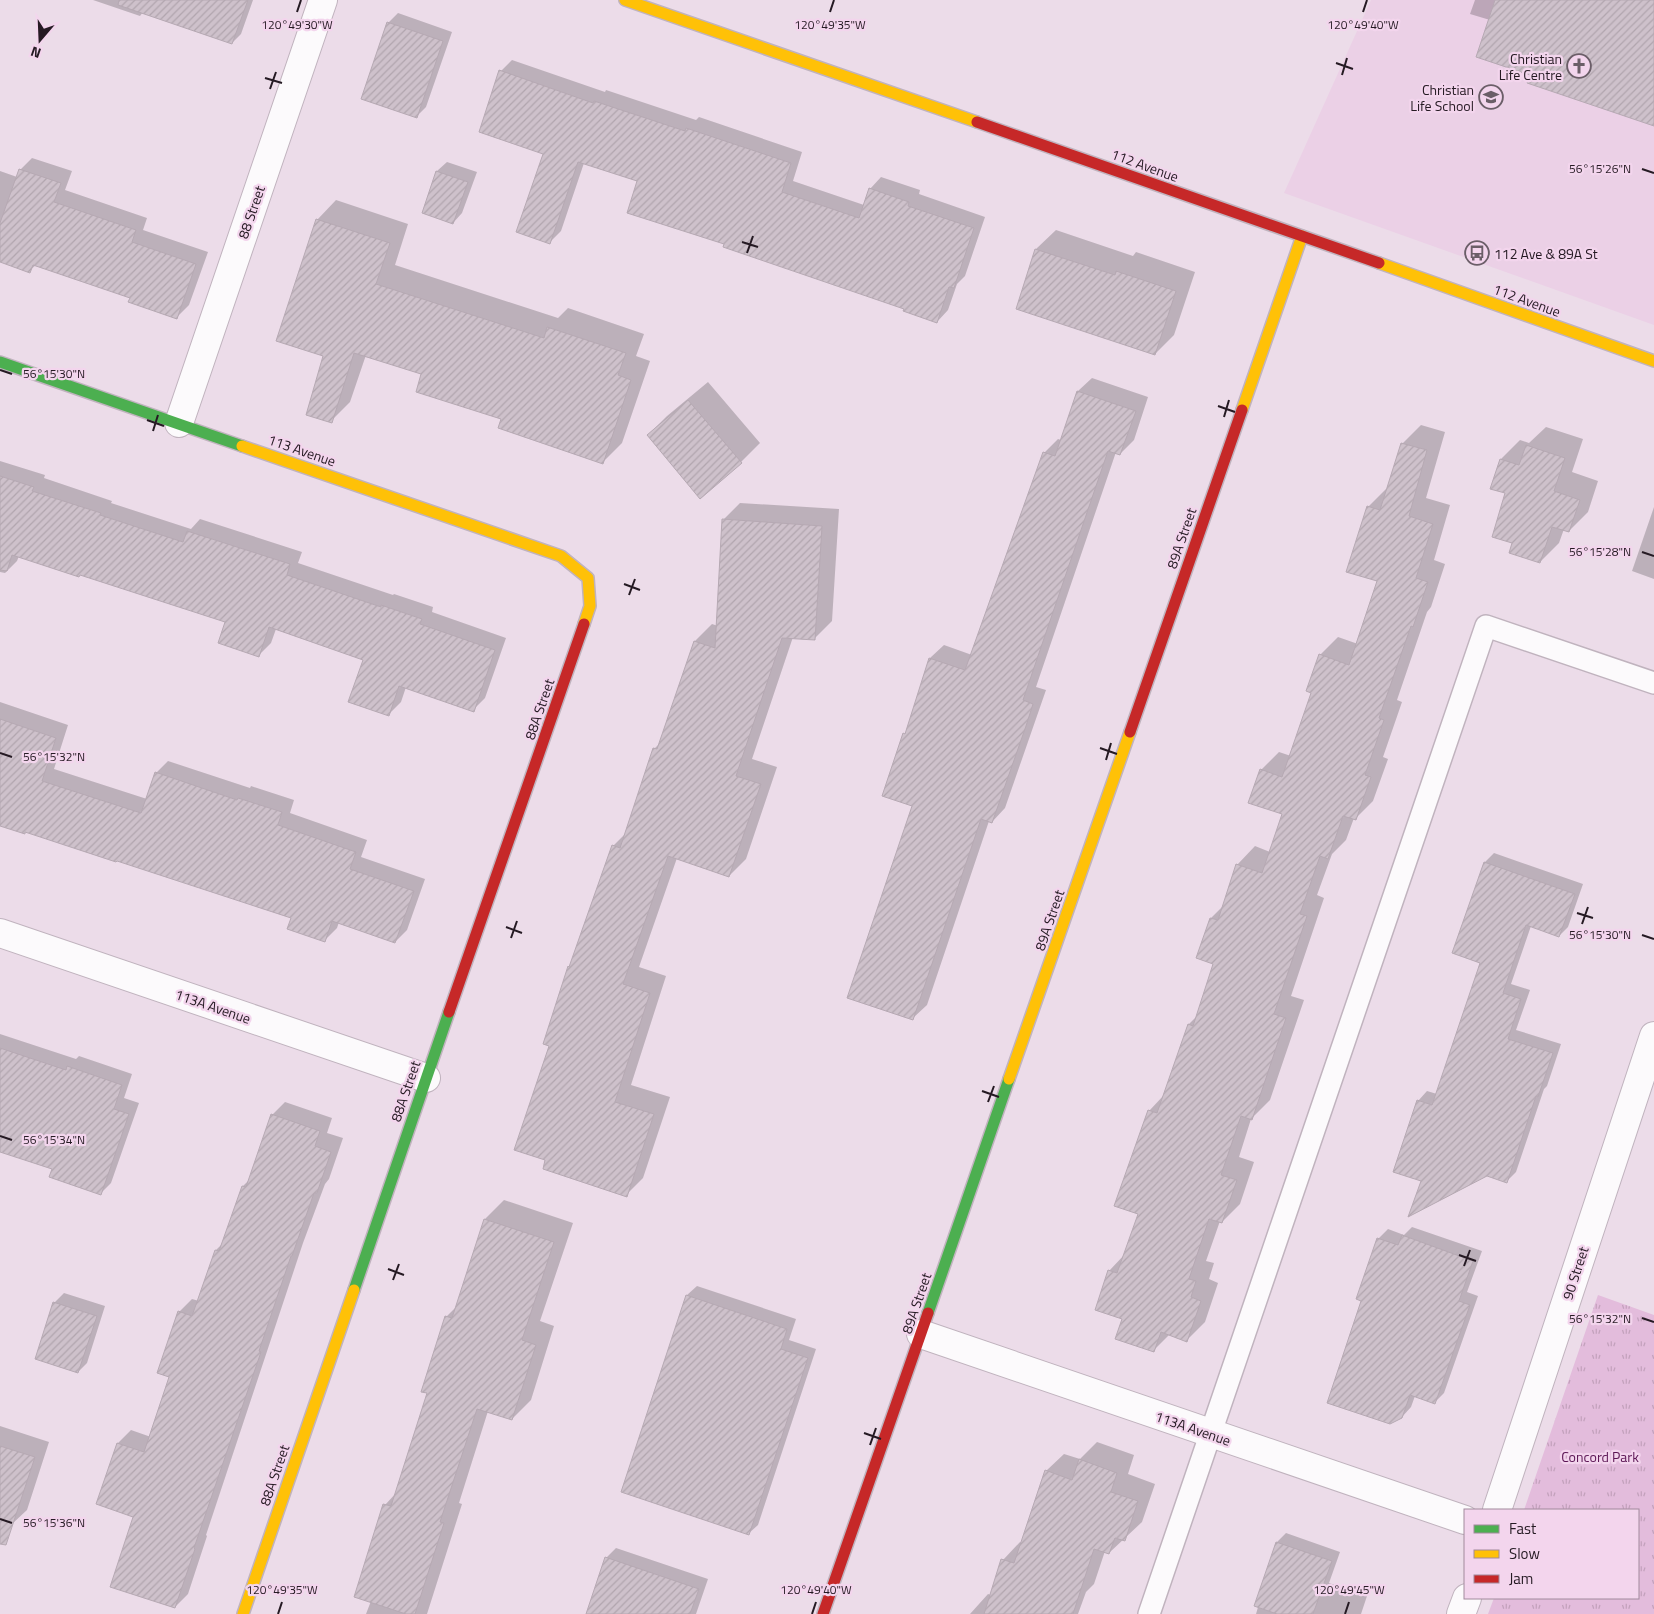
<svg xmlns="http://www.w3.org/2000/svg" width="1654" height="1614" viewBox="0 0 1654 1614" font-family="'Titillium Web',sans-serif">
	<style>
		.built { fill: #ebd0e6 }
		.grass { fill: url(#grass-tufts) }
		.shadow { fill: #0003 }
		.building { fill: url(#building-hatch); stroke: #b6a9b3 }
		.lines { fill: none; stroke-linecap: round; stroke-linejoin: round }
		.lane-casing { stroke: #c0b3be; stroke-width: 24 }
		.street-casing { stroke: #c0b3be; stroke-width: 30 }
		.fast-casing { stroke: #c0b3be; stroke-width: 14 }
		.slow-casing { stroke: #c0b3be; stroke-width: 14 }
		.jam-casing { stroke: #c0b3be; stroke-width: 14 }
		.lane { stroke: #fcfafc; stroke-width: 21 }
		.street { stroke: #fcfafc; stroke-width: 28 }
		.fast { stroke: #4caf50; stroke-width: 11 }
		.slow { stroke: #ffc107; stroke-width: 11 }
		.jam { stroke: #c62828; stroke-width: 11 }
		.ticks { fill: none; stroke: #251a23; stroke-width: 2 }
		.labels { text-anchor: middle; dominant-baseline: central; stroke-width: 4.5; stroke-linejoin: round; paint-order: stroke }
		.poi-label { font-size: 14px; fill: #251a23; stroke: #f3d5ed; text-anchor: end }
		.street-label { font-size: 14px; fill: #251a23; stroke: #f3d5ed }
		.park-label { font-size: 14px; fill: #5b1554; stroke: #f3d5ed }
		.ticks-label { font-size: 12px; text-anchor: middle; fill: #251a23; stroke: #f3d5ed; stroke-width: 4.5; stroke-linejoin: round; paint-order: stroke }
	</style>
	<defs>
		<pattern id="grass-tufts" width="24" height="20" patternUnits="userSpaceOnUse" patternTransform="scale(1.25)"><rect width="24" height="20" fill="#e3bcdc"/><path d="M3 7l-1-3M5 7V3M7 7l1-3M15 17l-1-3M17 17v-4M19 17l1-3" fill="none" stroke="#c3a1bc"/></pattern>
		<pattern id="building-hatch" width="6" height="6" patternUnits="userSpaceOnUse" patternTransform="scale(1.25)"><rect width="6" height="6" fill="#cec1cb"/><path d="M-1 1l2-2M0 6l6-6M5 7l2-2" fill="none" stroke="#b1a5ae"/></pattern>
	</defs>
	<rect width="100%" height="100%" fill="#ecdce9"/>
	<path class="built" d="M1371,0H1654V325L1284,193Z"/>
	<path class="grass" d="M1598,1295L1654,1315V1614H1488L1494,1598H1638V1510H1524Z"/>
	<path class="shadow" d="M93,0H253L241,34L232,43L143,12L140,16Z
		M1475,0H1654V119L1532,74L1490,20L1470,14Z
		M398,13L452,32L426,107L417,116L388,23Z
		M512,60L605,92L606,90L696,120L699,117L802,152L793,181L864,205L870,189L881,177L920,190L919,194L985,217L965,276L957,284L948,310L937,322L905,308L725,243L638,181L584,163L561,231L550,242L544,153L501,71Z
		M32,158L72,171L65,190L147,218L143,230L208,252L189,305L177,317L131,297L36,265L29,271L0,261V171L17,177L20,170Z
		M447,162L477,172L462,213L453,223L423,212L437,171Z
		M336,200L408,224L395,265L558,318L568,308L644,334L636,356L650,361L622,443L603,462L503,418L423,373L366,355L350,402L331,421L324,355L317,220Z
		M1056,230L1133,256L1136,252L1195,272L1174,335L1155,354L1017,308L1036,249Z
		M1092,378L1148,397L1134,440L1120,454L1116,452L1036,687L1046,690L1005,808L992,822L989,821L927,1005L913,1018V806L904,734L907,732L930,658L944,645L972,655L1044,453L1058,439L1061,440L1078,391Z
		M708,382L760,443L741,462L648,435L667,416Z
		M1421,425L1445,432L1426,498L1450,505L1434,560L1445,564L1431,607L1427,612L1397,700L1402,702L1383,757L1388,759L1373,801L1355,819L1354,818L1346,840L1332,854L1317,895L1324,898L1291,996L1304,1000L1270,1100L1251,1119L1239,1157L1254,1162L1240,1204L1222,1222L1220,1221L1206,1261L1214,1263L1209,1279L1218,1283L1205,1322L1187,1340L1170,1334L1154,1350L1123,1318L1109,1271L1125,1254L1139,1213L1149,1111L1164,1095L1189,1024L1198,1015L1215,963L1211,918L1224,905L1237,865L1255,846L1270,852L1283,813L1261,770L1279,752L1291,756L1313,693L1320,655L1338,637L1358,644L1379,581L1368,507L1386,489H1388L1403,443Z
		M1546,427L1583,439L1572,472L1598,481L1588,512L1569,531L1564,529L1559,543L1540,562L1514,542L1501,459L1520,440L1529,443Z
		M0,461L45,475L44,478L112,501L111,503L191,529L200,519L302,552L298,563L393,595L394,594L433,607L432,612L506,638L485,698L473,710L406,687L401,702L389,714L364,659L276,629L271,643L259,655L226,621L80,574L19,556L17,561L5,573L0,572Z
		M740,503L839,509L832,621L815,638L793,637L752,759L777,767L746,859L729,876L677,858L639,967L666,976L631,1085L670,1097L643,1178L626,1195L547,1159L550,1045L544,1043L569,967L571,965L613,846L626,833L654,749L660,743L695,641L712,624L718,626L723,520Z
		M1654,507V579L1632,571Z
		M0,702L68,725L54,769L147,799L156,773L168,761L250,788L251,786L294,800L290,813L367,840L361,857L425,879L407,930L395,942L339,922L337,928L325,940L293,917L26,831L0,824Z
		M1494,853L1583,884L1568,927L1559,936L1531,926L1511,984L1530,990L1516,1030L1561,1044L1547,1086L1544,1089L1516,1172L1506,1182L1487,1175L1422,1180L1418,1101L1427,1091L1437,1094L1481,963L1453,953L1485,862Z
		M0,1034L76,1059L79,1056L132,1074L124,1098L139,1103L111,1183L100,1194L54,1168L0,1150Z
		M285,1102L332,1118L327,1133L343,1138L329,1179L325,1184L303,1243L206,1535L207,1536L188,1594L175,1607L135,1516L118,1443L131,1430L151,1437L171,1376L179,1312L192,1299L199,1301L216,1250L223,1243L243,1186L250,1179L272,1115Z
		M504,1200L573,1223L540,1321L554,1326L531,1400L512,1419L488,1411L459,1503L462,1504L427,1614H366L371,1601L385,1505L396,1493L429,1393L446,1317L457,1306L485,1219Z
		M1412,1227L1482,1251L1467,1292L1478,1296L1444,1393L1435,1402L1415,1396L1411,1407L1402,1417L1363,1300L1378,1239L1388,1229L1404,1235Z
		M697,1286L796,1319L789,1340L816,1349L758,1525L748,1534L623,1491L687,1295Z
		M64,1293L105,1306L87,1363L78,1372L54,1303Z
		M0,1426L49,1442L27,1510L12,1524L0,1520Z
		M1097,1442L1134,1455L1128,1474L1155,1484L1142,1522L1109,1553L1105,1551L1094,1584L1086,1592L1078,1614H970L988,1594L991,1595L1003,1560L1020,1542L1022,1543L1046,1471L1064,1454L1080,1459Z
		M1286,1533L1340,1552L1329,1583L1367,1596L1361,1614H1256L1277,1542Z
		M616,1548L708,1579L696,1614H587L606,1558Z"/>
	<path class="building" d="M119,0H248L232,44L118,5Z
		M1495,0H1654V126L1527,83L1530,75L1476,57Z
		M387,22L443,41L417,118L361,99Z
		M499,70L593,103L594,101L685,131L686,128L791,163L782,192L859,218L869,188L909,202L908,206L974,228L954,288L949,287L937,323L903,311L904,309L723,247L724,244L627,213L637,181L578,162L550,244L516,232L543,154L479,132Z
		M19,169L61,183L54,202L136,230L132,242L196,264L177,319L128,302L130,298L33,265L30,273L0,262V223Z
		M436,171L468,182L453,224L422,213Z
		M316,219L390,243L376,284L544,338L547,327L626,353L618,375L631,380L603,464L498,428L501,419L416,392L421,374L354,353L332,423L306,415L323,356L276,341Z
		M1035,249L1115,275L1116,271L1176,291L1155,355L1016,309Z
		M1077,391L1136,411L1120,455L1108,451L1023,700L1033,704L1026,726L992,823L981,819L913,1020L847,998L912,806L882,796L903,733L905,734L929,658L965,670L1043,452L1055,456Z
		M688,400L742,463L700,499L647,435Z
		M1401,443L1427,450L1409,516L1433,524L1416,578L1428,582L1413,627L1411,626L1379,718L1384,720L1365,775L1371,777L1356,820L1343,816L1328,859L1320,856L1300,914L1307,916L1274,1014L1286,1018L1252,1120L1241,1116L1221,1175L1237,1180L1222,1223L1209,1219L1189,1279L1196,1281L1191,1297L1201,1301L1187,1342L1161,1332L1154,1352L1115,1339L1122,1319L1095,1310L1108,1270L1117,1273L1138,1214L1114,1206L1148,1110L1157,1113L1188,1024L1193,1026L1213,964L1196,958L1210,918L1218,920L1236,864L1262,873L1282,814L1248,803L1260,769L1282,777L1311,693L1306,691L1319,654L1349,665L1377,581L1346,572L1367,506L1380,510Z
		M1526,445L1565,458L1554,491L1580,500L1569,532L1552,527L1540,563L1509,553L1512,543L1492,537L1505,493L1490,489L1500,459L1519,465Z
		M0,476L34,487L32,491L101,513L100,515L183,542L187,531L290,564L287,575L381,607V605L422,619L420,624L495,650L474,712L399,686L389,716L348,702L363,660L269,627L259,657L218,643L225,622L80,575L79,577L12,555L7,571L0,570Z
		M722,519L822,526L815,640L782,638L736,776L761,784L729,877L668,856L623,984L650,993L615,1102L654,1114L627,1197L543,1169L545,1160L514,1150L549,1046L543,1044L568,966L569,967L612,845L620,848L653,748L657,749L694,641L715,648Z
		M0,719L56,738L42,781L141,813L155,772L237,800L238,798L282,812L278,825L356,852L350,869L414,891L395,943L332,921L325,942L287,929L291,918L117,861L116,862L25,832V834L0,826Z
		M1484,862L1575,894L1559,937L1526,925L1503,993L1521,999L1508,1039L1553,1053L1538,1097L1536,1096L1507,1183L1487,1176L1408,1217L1421,1181L1393,1172L1417,1100L1432,1105L1480,963L1452,953Z
		M0,1048L66,1070L67,1066L122,1085L114,1109L129,1114L101,1195L49,1177L52,1169L0,1152Z
		M271,1114L320,1131L315,1146L331,1152L317,1193H314L292,1256H291L259,1351L261,1352L194,1548L195,1549L175,1608L110,1587L133,1517L96,1504L117,1443L144,1452L169,1377L157,1373L178,1311L192,1316L215,1250L219,1251L242,1186L246,1187Z
		M484,1219L554,1242L522,1340L536,1345L512,1420L477,1409L440,1522L444,1523L415,1614H406L354,1597L383,1504L391,1506L427,1393L421,1392L445,1316L452,1318Z
		M1402,1235L1473,1261L1459,1301L1470,1305L1435,1404L1410,1395L1402,1418L1390,1424L1327,1403L1361,1301L1356,1299L1377,1238L1398,1245Z
		M686,1295L787,1329L781,1349L808,1358L749,1535L621,1492Z
		M53,1302L97,1316L78,1373L35,1359Z
		M0,1446L35,1457L6,1545L0,1544Z
		M1079,1459L1117,1473L1111,1492L1138,1501L1125,1541L1115,1538L1109,1554L1094,1549L1073,1614H984L1001,1559L1014,1563L1045,1470L1072,1480Z
		M1276,1542L1332,1561L1313,1614H1277L1254,1606Z
		M605,1557L699,1589L690,1614H586Z"/>
	<g class="lines">
		<g class="lane-casing">
			<path id="lane" d="M1149,1614L1486,626L1654,683"/>
		</g>
		<g class="street-casing">
			<path id="street" d="M179,423L323,0
				M0,933L426,1078
				M921,1334L1465,1520
				M1497,1510L1654,1036
				M1461,1614L1467,1598"/>
		</g>
		<g class="fast-casing">
			<path id="fast" d="M0,362L242,446
				M354,1290L449,1012
				M928,1313L1009,1079"/>
		</g>
		<g class="slow-casing">
			<path id="slow" d="M625,0L977,122
				M1379,263L1654,361
				M1242,410L1302,236
				M242,446L561,556L588,578L590,606L584,624
				M1009,1079L1130,732
				M243,1614L354,1290"/>
		</g>
		<g class="jam-casing">
			<path id="jam" d="M977,122L1379,263
				M1130,732L1242,410
				M449,1012L584,624
				M823,1614L928,1313"/>
		</g>
		<use href="#lane" class="lane"/>
		<use href="#street" class="street"/>
		<use href="#fast" class="fast"/>
		<use href="#slow" class="slow"/>
		<use href="#jam" class="jam"/>
	</g>
	<path class="ticks" d="M297,12L301,0M830,12L834,0M1363,12L1367,0M1336,63L1353,69M1342,75L1347,58M265,78L282,83M270,89L276,72M1642,169L1654,173M742,242L758,247M747,253L753,236M0,370L12,374M1218,406L1235,412M1224,417L1229,400M147,420L164,426M153,431L158,415M1642,552L1654,556M624,584L640,590M629,595L635,579M1100,748L1117,754M0,753L12,757M1106,760L1111,743M1577,913L1593,918M1582,924L1588,907M506,927L522,933M1642,935L1654,939M511,938L517,921M982,1091L999,1097M988,1102L994,1086M0,1136L12,1140M1459,1255L1476,1261M1464,1266L1470,1250M388,1269L404,1275M393,1280L399,1264M1642,1318L1654,1322M864,1433L881,1439M870,1445L876,1428M0,1519L12,1523M278,1614L282,1602M812,1614L816,1602M1345,1614L1349,1602"/>
	<defs>
		<g id="church-ring" transform="scale(1.25)"><circle r="9.5" fill="#f3d5ed" stroke="#6b5e68" stroke-width="1.5"/><path d="M-1.2-6h2.4v3.5h3.3v2.4h-3.3V6h-2.4V-.1h-3.3v-2.4h3.3Z" fill="#6b5e68"/></g>
		<g id="school-ring" transform="scale(1.25)"><circle r="9.5" fill="#f3d5ed" stroke="#6b5e68" stroke-width="1.5"/><path d="M0-5L7-2L0 1L-7-2ZM-4 1L0 2.5L4 1V4Q0 6-4 4Z" fill="#6b5e68"/></g>
		<g id="bus-ring" transform="scale(1.25)"><circle r="9.5" fill="#f3d5ed" stroke="#6b5e68" stroke-width="1.5"/><path d="M-5-6H5V4H4V6H2V4H-2V6H-4V4H-5ZM-3.5-4V0h7V-4ZM-3.5 1.2v1.5H-2V1.2ZM2 1.2v1.5H3.5V1.2Z" fill="#6b5e68"/></g>
	</defs>
	<g fill-rule="evenodd">
		<use href="#church-ring" x="1579" y="66"/>
		<use href="#school-ring" x="1491" y="97"/>
		<use href="#bus-ring" x="1477" y="253"/>
	</g>
	<g class="labels">
		<g class="poi-label">
			<text x="1562" y="58">Christian<tspan x="1562" dy="16">Life Centre</tspan></text>
			<text x="1474" y="89">Christian<tspan x="1474" dy="16">Life School</tspan></text>
			<text x="1494" y="253" text-anchor="start">112 Ave &amp; 89A St</text>
		</g>
		<g class="street-label">
			<text transform="translate(1145 165) rotate(20)">112 Avenue</text>
			<text transform="translate(251 212) rotate(-71)">88 Street</text>
			<text transform="translate(1527 300) rotate(20)">112 Avenue</text>
			<text transform="translate(302 450) rotate(19)">113 Avenue</text>
			<text transform="translate(1181 538) rotate(-71)">89A Street</text>
			<text transform="translate(539 709) rotate(-71)">88A Street</text>
			<text transform="translate(1049 920) rotate(-71)">89A Street</text>
			<text transform="translate(213 1006) rotate(19)">113A Avenue</text>
			<text transform="translate(405 1091) rotate(-71)">88A Street</text>
			<text transform="translate(1575 1273) rotate(-72)">90 Street</text>
			<text transform="translate(916 1303) rotate(-71)">89A Street</text>
			<text transform="translate(1193 1428) rotate(19)">113A Avenue</text>
			<text transform="translate(274 1475) rotate(-71)">88A Street</text>
		</g>
		<g class="park-label">
			<text x="1600" y="1456">Concord Park</text>
		</g>
	</g>
	<g class="ticks-label">
		<text x="830" y="29">120°49'35"W</text>
		<text x="1363" y="29">120°49'40"W</text>
		<text x="297" y="29">120°49'30"W</text>
		<text x="1600" y="173">56°15'26"N</text>
		<text x="54" y="378">56°15'30"N</text>
		<text x="1600" y="556">56°15'28"N</text>
		<text x="54" y="761">56°15'32"N</text>
		<text x="1600" y="939">56°15'30"N</text>
		<text x="54" y="1144">56°15'34"N</text>
		<text x="1600" y="1323">56°15'32"N</text>
		<text x="54" y="1527">56°15'36"N</text>
		<text x="282" y="1594">120°49'35"W</text>
		<text x="816" y="1594">120°49'40"W</text>
		<text x="1349" y="1594">120°49'45"W</text>
	</g>
	<rect x="1464" y="1509" width="175" height="90" fill="#f3d5ed" stroke="#a18a9c"/>
	<rect x="1474" y="1525" width="25" height="8" fill="#4caf50" stroke="#a18a9c"/>
	<text x="1509" y="1534" font-size="15" fill="#251a23">Fast</text>
	<rect x="1474" y="1550" width="25" height="8" fill="#ffc107" stroke="#a18a9c"/>
	<text x="1509" y="1559" font-size="15" fill="#251a23">Slow</text>
	<rect x="1474" y="1575" width="25" height="8" fill="#c62828" stroke="#a18a9c"/>
	<text x="1509" y="1584" font-size="15" fill="#251a23">Jam</text>
	<g transform="translate(40 40) rotate(199)" stroke="#f3d5ed" stroke-width="4" paint-order="stroke">
	<path d="M0-4L9 19L0 12L-9 19Z" fill="#251a23"/>
	<text y="-8" font-size="14" font-weight="bold" text-anchor="middle" fill="#251a23">N</text>
	</g>
</svg>
